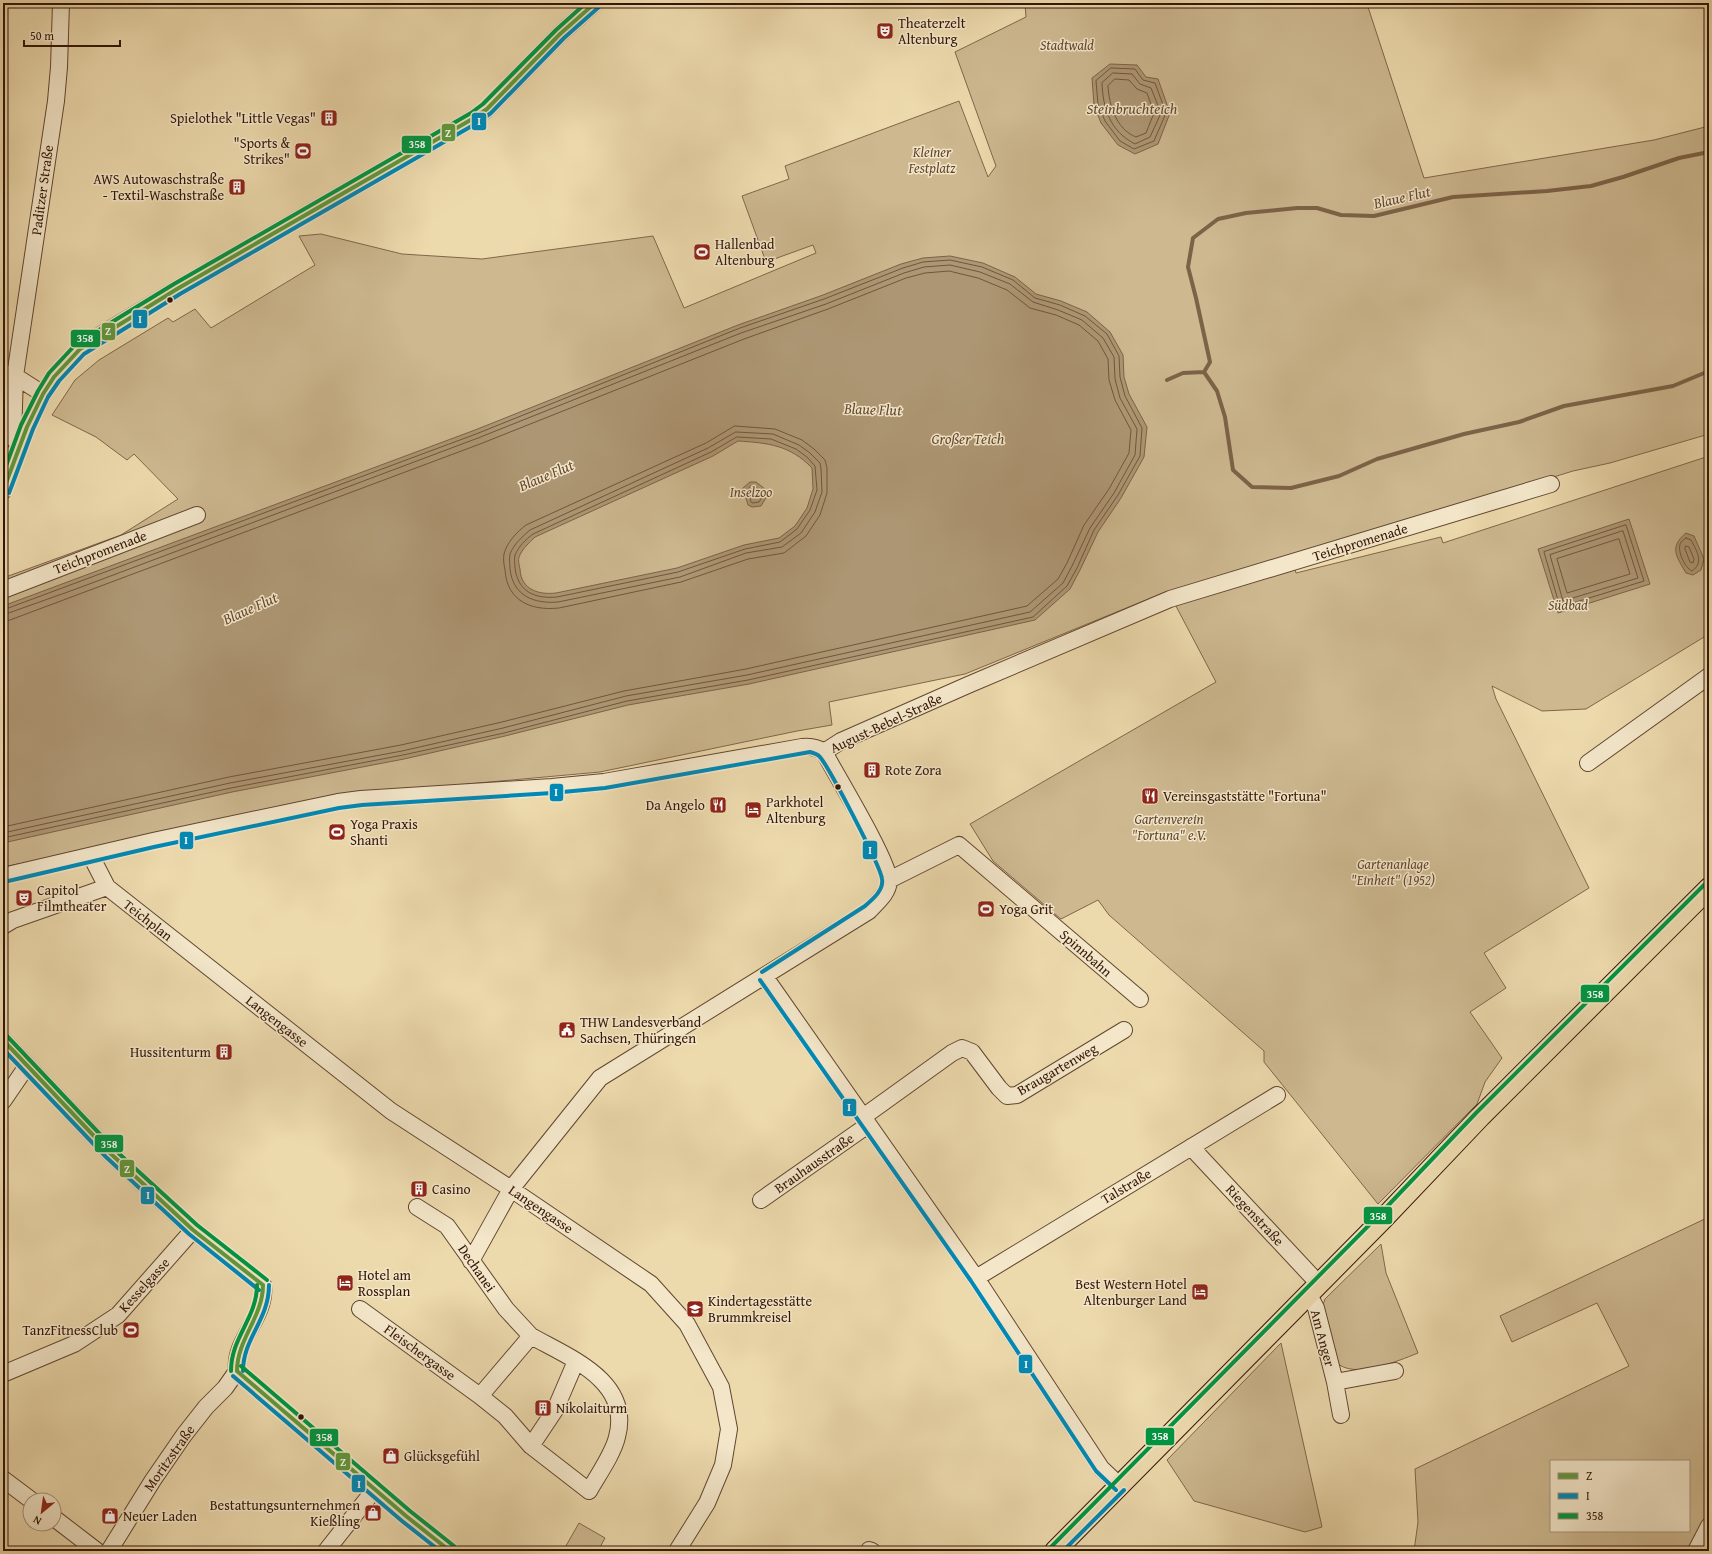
<svg xmlns="http://www.w3.org/2000/svg" width="1712" height="1554" viewBox="0 0 1712 1554" font-family="'Gentium Book Plus',serif">
	<style>
		.green { fill: #cdb890; stroke: #80664a; fill-rule: evenodd }
		.water { fill: #ad9673; stroke: #7c6247; fill-rule: evenodd }
		.lines { fill: none; stroke-linecap: round; stroke-linejoin: round }
		.shore { stroke: #70563c; stroke-width: 1 }
		.stream { stroke: #7c6247; stroke-width: 4 }
		.minor-casing { stroke: #61462f; stroke-width: 18 }
		.major-casing { stroke: #331505; stroke-width: 22 }
		.minor { stroke: #f3e6c9; stroke-width: 16 }
		.major { stroke: #ecd9ac; stroke-width: 20 }
		.bus-1-casing { stroke: #f3e6c9; stroke-width: 7 }
		.bus-2-casing { stroke: #f3e6c9; stroke-width: 7 }
		.bus-3-casing { stroke: #f3e6c9; stroke-width: 7 }
		.bus-1 { stroke: #61993b; stroke-width: 4 }
		.bus-2 { stroke: #0089b6; stroke-width: 4 }
		.bus-3 { stroke: #009641; stroke-width: 4 }
		.bus-dot { fill: #331505; stroke: #f3e6c9; stroke-width: 1.5 }
		.labels { text-anchor: middle; dominant-baseline: central; stroke-width: 3; stroke-linejoin: round; paint-order: stroke }
		.poi-label { font-size: 14px; fill: #331505; stroke: #f3e6c9; text-anchor: start }
		.park-label { font-size: 14px; font-style: italic; fill: #61462f; stroke: #f3e6c9 }
		.street-label { font-size: 14px; fill: #331505; stroke: #f3e6c9 }
		.water-label { font-size: 15px; font-style: italic; fill: #644931; stroke: #f3e6c9 }
		.line-badge { stroke: #f3e6c9; stroke-width: 1.5 }
		.badge-label { font-size: 11px; text-anchor: middle; font-weight: bold; fill: #fff }
	</style>
	<rect width="100%" height="100%" fill="#ecd9ac"/>
	<filter id="stains"><feTurbulence type="fractalNoise" baseFrequency=".005" numOctaves="4"/><feColorMatrix values="0 0 0 0 .2 0 0 0 0 .09 0 0 0 0 .02 0 0 0 .5 -.17"/></filter>
	<radialGradient id="worn" r=".72"><stop offset=".6" stop-color="#630" stop-opacity="0"/><stop offset="1" stop-color="#630" stop-opacity=".3"/></radialGradient>
	<path class="green" d="M1025,3H1388L1368,7L1424,178L1654,140L1709,126V434L1610,463L1573,471L1292,558L1296,573L1441,537L1443,543L1709,456V634L1586,709L1542,711L1492,686L1496,699L1589,888L1484,953L1506,988L1470,1012L1502,1058L1485,1082L1477,1104L1378,1204L1264,1062V1051L1109,915L1098,900L1061,919L993,861L970,824L1216,682L1168,591L965,674L829,702L832,725L797,731L600,772L346,795L89,850L3,867V578L121,535L178,499L134,454L127,460L96,437L52,415L75,380L99,360L168,318L173,322L195,309L211,328L315,265L299,236L321,234L402,254L482,259L653,236L684,308L816,253L813,245L766,262L742,196L789,179L785,166L959,101L988,177L996,166L955,52L1026,17Z
		M1709,1217V1510L1687,1551H1414L1418,1522L1415,1469L1629,1366L1597,1303L1512,1342L1500,1316ZM1551,1461H1689V1531H1551Z
		M1381,1244L1386,1273L1418,1353C1398,1361 1353,1380 1336,1362L1321,1311L1325,1299Z
		M1281,1343L1322,1527L1305,1532L1194,1501L1167,1460Z
		M579,1523L605,1538L598,1551H563Z"/>
	<path class="water" d="M1110,64L1137,65L1146,77L1158,79L1170,113L1158,144L1135,154L1118,145L1101,123L1094,105L1092,78Z
		M950,256L983,263L1015,277L1036,294L1061,301L1087,312L1110,332L1123,355L1124,377L1129,394L1147,427L1144,457L1121,498L1098,532L1080,570L1070,589L1035,620L749,684L628,705L505,736L404,759L232,792L3,843V606L475,430L738,325L823,295L901,264L923,258ZM738,441C768,443 790,445 812,468L813,489L807,508L795,526L779,538L744,545L677,568L556,593C539,595 521,590 520,569C519,565 518,560 519,557C522,549 529,543 535,537L713,456Z
		M750,482H756L765,489L767,496L761,506L752,507L748,505L743,488Z
		M1629,519L1650,584L1558,613L1538,549Z
		M1686,533L1694,536L1704,559L1701,570L1693,575L1686,573C1676,556 1669,547 1686,533Z"/>
	<g class="lines">
		<path class="shore" d="M1111,68L1135,69L1143,80L1155,83L1166,113L1154,141L1134,149L1120,141L1105,121L1098,104L1096,81Z
			M1113,73L1132,74L1140,84L1151,88L1161,113L1150,137L1135,144C1110,131 1103,109 1102,83Z
			M1115,79L1129,80L1137,89L1147,93L1154,113L1146,133L1136,137C1116,129 1109,105 1108,86Z
			M735,426L775,429L802,440L814,449L825,460L827,468V493L820,515L806,536L784,553L748,559L681,582L559,608C531,611 507,601 505,570C504,565 503,559 504,554C507,542 517,532 526,525L706,443Z
			M736,432L773,434L799,445L810,453L820,463L821,468L822,492L815,512L801,533L782,547L746,553L680,577L558,602C534,604 513,596 510,569C510,565 509,559 510,554C514,544 522,537 530,530L708,448Z
			M737,437L771,439L796,449L807,457L815,466L817,490L810,510L797,529L780,542L745,549L678,572L557,597C535,599 518,592 515,568C515,564 514,559 515,555C519,546 525,540 533,534L711,452Z
			M751,486L755,487L762,492L763,496L759,502L753,503L751,502L748,490Z
			M1626,525L1644,581L1560,607L1544,552Z
			M1623,531L1638,578L1563,601L1550,555Z
			M1686,538L1691,540C1696,550 1705,562 1692,571C1685,568 1676,550 1681,542C1681,542 1686,538 1686,538Z
			M1619,539L1630,574L1567,593L1557,559Z
			M1686,546L1689,547L1694,559L1693,563L1690,562L1685,549Z
			M3,610L476,434L740,328L824,299L903,268L923,262L950,260L982,267L1013,280L1035,298L1060,305L1085,316L1107,334L1119,356L1120,377L1125,396L1142,428L1140,456L1118,495L1094,530L1077,568L1067,586L1033,617L748,680L627,701L504,733L403,755L231,788L3,838
			M3,615L76,589L478,438L741,333L826,304L904,273L924,267L950,265L980,272L1010,284L1033,302L1058,310L1082,320L1103,338L1114,357L1115,379L1120,398L1137,429L1135,455L1114,493L1090,528L1072,566L1063,583L1030,612L747,675L626,696L503,728L402,751L230,783L3,833
			M3,621L10,620L480,444L744,339L828,309L906,278L925,273L949,271L978,278L1007,290L1030,308L1056,315L1079,325L1098,341L1108,359L1109,380L1115,400L1131,430L1129,453L1109,489L1084,525L1067,563L1058,579L1027,606L746,669L624,691L502,722L401,745L229,777L3,827"/>
		<path class="stream" d="M1204,372L1210,362L1196,298L1188,267L1193,238L1218,219L1246,213L1297,208H1317L1341,215L1374,216L1453,197L1547,191L1591,186L1623,177L1679,158L1709,152
			M1167,380L1183,373L1204,372L1217,391L1225,417L1233,470L1252,487L1291,488L1339,476L1377,459L1464,434L1519,422L1564,406L1673,386L1709,371"/>
		<g class="minor-casing">
			<path id="minor" d="M3,374L15,376L43,394
				M19,447L13,437L15,376L56,101L59,67L61,3
				M3,491L27,427L43,394L54,377L80,349L104,333L177,289L474,118L487,109L560,34L595,3
				M3,590L197,515
				M824,752L841,741L968,685L1170,599L1551,484
				M1588,763L1709,676
				M91,856L107,887L391,1111L511,1189L651,1284L687,1324L721,1387L729,1429L723,1465L707,1503L677,1551
				M3,876L153,841L338,802L361,799L552,787L604,782L802,747C811,746 817,747 824,752C835,773 890,863 889,881C888,894 877,902 869,911L600,1078L511,1189L471,1261
				M889,880L959,845L1140,999
				M3,926L13,920L107,887
				M765,977L976,1278L1101,1468L1120,1486
				M3,1040L110,1153L193,1230L263,1285C267,1317 233,1340 237,1371
				M3,1101L27,1066
				M863,1117L952,1053L962,1048L972,1052L999,1088L1007,1096L1017,1095L1124,1030
				M1191,1147L1319,1284
				M761,1200L868,1125
				M417,1207L447,1226L506,1309L531,1336
				M976,1278L1277,1095
				M1309,1295L1316,1308L1335,1382L1341,1415
				M360,1309L480,1396
				M531,1336C570,1358 632,1381 617,1437C613,1454 598,1475 589,1491L531,1446L505,1416L480,1396Z
				M237,1371L406,1516L450,1551
				M3,1374L74,1344L118,1315L193,1230
				M1335,1382L1395,1371
				M531,1446L555,1410L576,1361
				M3,1479L31,1500
				M54,1518L97,1551
				M869,1550L872,1551
				M109,1551L153,1480L184,1435L206,1407L225,1388L237,1371
				M326,1551L375,1489
				M1696,1551L1709,1526"/>
		</g>
		<g class="major-casing">
			<path id="major" d="M1055,1551L1383,1219L1480,1117L1709,888"/>
		</g>
		<use href="#minor" class="minor"/>
		<use href="#major" class="major"/>
		<g class="bus-1-casing">
			<path id="bus-1" d="M3,491L27,427L43,394L54,377L80,349L177,289L474,118L487,109L560,34L595,3
				M3,1040L110,1153L193,1230L263,1285
				M237,1371L406,1516L450,1551
				M237,1371C237,1339 263,1317 263,1285"/>
		</g>
		<g class="bus-2-casing">
			<path id="bus-2" d="M9,493L33,429L48,397L59,381L84,354L180,294L477,123L491,113L564,38L599,7
				M4,882L154,847L339,808L362,805L552,793L605,788L810,752C813,753 817,754 819,756C827,763 881,867 882,879C884,890 873,899 865,906L762,972
				M760,980L971,1281L1096,1471L1116,1490
				M3,1049L106,1157L189,1234L259,1290
				M243,1371C243,1338 269,1320 269,1285
				M233,1376L402,1521L440,1551
				M1063,1551L1124,1490"/>
		</g>
		<g class="bus-3-casing">
			<path id="bus-3" d="M3,474L21,425L38,391L49,373L76,344L174,284L471,113L483,104L556,30L586,3
				M7,1036L114,1149L197,1225L267,1280
				M241,1366L410,1511L454,1546
				M231,1371C231,1337 257,1318 257,1285
				M1051,1547L1379,1215L1476,1113L1705,884"/>
		</g>
		<use href="#bus-1" class="bus-1"/>
		<use href="#bus-2" class="bus-2"/>
		<use href="#bus-3" class="bus-3"/>
	</g>
	<defs>
		<g id="theatre-square" transform="scale(0.9)"><rect x="-9" y="-9" width="18" height="18" rx="4" fill="#8f2418" stroke="#f3e6c9"/><path d="M-5-5.5Q0-4 5-5.5V0Q5 5 0 6Q-5 5-5 0ZM-3.3-2.5H-1v1.5H-3.3ZM1-2.5H3.3v1.5H1ZM-2.8 1Q0 5.5 2.8 1Z" fill="#fff"/></g>
		<g id="building-square" transform="scale(0.9)"><rect x="-9" y="-9" width="18" height="18" rx="4" fill="#8f2418" stroke="#f3e6c9"/><path d="M-4-6H4V6H1V3H-1V6H-4ZM-2.5-4.3h1.7v1.8h-1.7ZM.8-4.3h1.7v1.8H.8ZM-2.5-1h1.7V.8h-1.7ZM.8-1h1.7V.8H.8Z" fill="#fff"/></g>
		<g id="stadium-square" transform="scale(0.9)"><rect x="-9" y="-9" width="18" height="18" rx="4" fill="#8f2418" stroke="#f3e6c9"/><path d="M0-5a6.5 5 0 1 0 0 10a6.5 5 0 1 0 0-10ZM-3.5-1.8h7v3.6h-7Z" fill="#fff"/></g>
		<g id="restaurant-square" transform="scale(0.9)"><rect x="-9" y="-9" width="18" height="18" rx="4" fill="#8f2418" stroke="#f3e6c9"/><path d="M-5-6h1v4h1v-4h1v4h1v-4h1v5L-1.5 .5V6h-2V.5L-5-1ZM5-6V6H3V1.5H1.5Q1.5-4 5-6Z" fill="#fff"/></g>
		<g id="hotel-square" transform="scale(0.9)"><rect x="-9" y="-9" width="18" height="18" rx="4" fill="#8f2418" stroke="#f3e6c9"/><path d="M-6-4.5h1.5V1H6V5H4.5V3h-9V5H-6ZM-4 0a1.8 1.8 0 1 1 3.6 0ZM.5 0V-2.5h3Q6-2.5 6 0Z" fill="#fff"/></g>
		<g id="civic-square" transform="scale(0.9)"><rect x="-9" y="-9" width="18" height="18" rx="4" fill="#8f2418" stroke="#f3e6c9"/><path d="M-.6-6.5H3V-4.5H.6V-3L4-1V1h2V6H-6V1h2V-1L-.6-3ZM-1.2 2.5V6h2.4V2.5Z" fill="#fff"/></g>
		<g id="school-square" transform="scale(0.9)"><rect x="-9" y="-9" width="18" height="18" rx="4" fill="#8f2418" stroke="#f3e6c9"/><path d="M0-5L7-2L0 1L-7-2ZM-4 1L0 2.5L4 1V4Q0 6-4 4Z" fill="#fff"/></g>
		<g id="shop-square" transform="scale(0.9)"><rect x="-9" y="-9" width="18" height="18" rx="4" fill="#8f2418" stroke="#f3e6c9"/><path d="M-5-2.5h2.3a2.7 3.5 0 0 1 5.4 0H5L5.5 6h-11ZM-1.5-2.5h3a1.5 2.3 0 0 0-3 0Z" fill="#fff"/></g>
	</defs>
	<g fill-rule="evenodd">
		<use href="#theatre-square" x="885" y="31"/>
		<use href="#building-square" x="329" y="118"/>
		<use href="#stadium-square" x="303" y="151"/>
		<use href="#building-square" x="237" y="187"/>
		<use href="#stadium-square" x="702" y="252"/>
		<use href="#building-square" x="872" y="770"/>
		<use href="#restaurant-square" x="1150" y="796"/>
		<use href="#restaurant-square" x="718" y="805"/>
		<use href="#hotel-square" x="753" y="810"/>
		<use href="#stadium-square" x="337" y="832"/>
		<use href="#theatre-square" x="24" y="898"/>
		<use href="#stadium-square" x="986" y="909"/>
		<use href="#civic-square" x="567" y="1030"/>
		<use href="#building-square" x="224" y="1052"/>
		<use href="#building-square" x="419" y="1189"/>
		<use href="#hotel-square" x="345" y="1283"/>
		<use href="#hotel-square" x="1200" y="1292"/>
		<use href="#school-square" x="695" y="1309"/>
		<use href="#stadium-square" x="131" y="1330"/>
		<use href="#building-square" x="543" y="1408"/>
		<use href="#shop-square" x="391" y="1456"/>
		<use href="#shop-square" x="373" y="1513"/>
		<use href="#shop-square" x="110" y="1516"/>
	</g>
	<g class="bus-dot">
		<circle cx="170" cy="300" r="3.5"/>
		<circle cx="838" cy="787" r="3.5"/>
		<circle cx="301" cy="1417" r="3.5"/>
	</g>
	<g class="labels">
		<g class="poi-label">
			<text x="898" y="23">Theaterzelt<tspan x="898" dy="16">Altenburg</tspan></text>
			<text x="316" y="118" text-anchor="end">Spielothek "Little Vegas"</text>
			<text x="290" y="143" text-anchor="end">"Sports &amp;<tspan x="290" dy="16">Strikes"</tspan></text>
			<text x="224" y="179" text-anchor="end">AWS Autowaschstraße<tspan x="224" dy="16">- Textil-Waschstraße</tspan></text>
			<text x="715" y="244">Hallenbad<tspan x="715" dy="16">Altenburg</tspan></text>
			<text x="885" y="770">Rote Zora</text>
			<text x="1163" y="796">Vereinsgaststätte "Fortuna"</text>
			<text x="766" y="802">Parkhotel<tspan x="766" dy="16">Altenburg</tspan></text>
			<text x="705" y="805" text-anchor="end">Da Angelo</text>
			<text x="350" y="824">Yoga Praxis<tspan x="350" dy="16">Shanti</tspan></text>
			<text x="37" y="890">Capitol<tspan x="37" dy="16">Filmtheater</tspan></text>
			<text x="999" y="909">Yoga Grit</text>
			<text x="580" y="1022">THW Landesverband<tspan x="580" dy="16">Sachsen, Thüringen</tspan></text>
			<text x="211" y="1052" text-anchor="end">Hussitenturm</text>
			<text x="432" y="1189">Casino</text>
			<text x="358" y="1275">Hotel am<tspan x="358" dy="16">Rossplan</tspan></text>
			<text x="1187" y="1284" text-anchor="end">Best Western Hotel<tspan x="1187" dy="16">Altenburger Land</tspan></text>
			<text x="708" y="1301">Kindertagesstätte<tspan x="708" dy="16">Brummkreisel</tspan></text>
			<text x="118" y="1330" text-anchor="end">TanzFitnessClub</text>
			<text x="556" y="1408">Nikolaiturm</text>
			<text x="404" y="1456">Glücksgefühl</text>
			<text x="360" y="1505" text-anchor="end">Bestattungsunternehmen<tspan x="360" dy="16">Kießling</tspan></text>
			<text x="123" y="1516">Neuer Laden</text>
		</g>
		<g class="park-label">
			<text x="1067" y="45">Stadtwald</text>
			<text x="932" y="152">Kleiner<tspan x="932" dy="16">Festplatz</tspan></text>
			<text x="751" y="492">Inselzoo</text>
			<text x="1568" y="605">Südbad</text>
			<text x="1169" y="819">Gartenverein<tspan x="1169" dy="16">"Fortuna" e.V.</tspan></text>
			<text x="1393" y="864">Gartenanlage<tspan x="1393" dy="16">"Einheit" (1952)</tspan></text>
		</g>
		<g class="street-label">
			<text transform="translate(42 190) rotate(-82)">Paditzer Straße</text>
			<text transform="translate(1360 542) rotate(-17)">Teichpromenade</text>
			<text transform="translate(100 552) rotate(-21)">Teichpromenade</text>
			<text transform="translate(886 723) rotate(-25)">August-Bebel-Straße</text>
			<text transform="translate(148 920) rotate(38)">Teichplan</text>
			<text transform="translate(1086 953) rotate(41)">Spinnbahn</text>
			<text transform="translate(277 1021) rotate(38)">Langengasse</text>
			<text transform="translate(1057 1069) rotate(-30)">Braugartenweg</text>
			<text transform="translate(814 1163) rotate(-35)">Brauhausstraße</text>
			<text transform="translate(1126 1186) rotate(-31)">Talstraße</text>
			<text transform="translate(541 1209) rotate(34)">Langengasse</text>
			<text transform="translate(1255 1215) rotate(47)">Riegenstraße</text>
			<text transform="translate(477 1268) rotate(55)">Dechanei</text>
			<text transform="translate(144 1285) rotate(-48)">Kesselgasse</text>
			<text transform="translate(1323 1338) rotate(75)">Am Anger</text>
			<text transform="translate(420 1352) rotate(36)">Fleischergasse</text>
			<text transform="translate(169 1458) rotate(-55)">Moritzstraße</text>
		</g>
		<g class="water-label">
			<text x="1132" y="108">Steinbruchteich</text>
			<text transform="translate(1402 197) rotate(-13)">Blaue Flut</text>
			<text transform="translate(873 409) rotate(2)">Blaue Flut</text>
			<text x="968" y="438">Großer Teich</text>
			<text transform="translate(546 475) rotate(-23)">Blaue Flut</text>
			<text transform="translate(250 608) rotate(-24)">Blaue Flut</text>
		</g>
	</g>
	<g class="line-badge">
		<rect x="471" y="112" width="16" height="19" rx="4" fill="#0089b6"/>
		<rect x="441" y="123" width="15" height="19" rx="4" fill="#61993b"/>
		<rect x="401" y="135" width="31" height="19" rx="4" fill="#009641"/>
		<rect x="132" y="309" width="16" height="20" rx="4" fill="#0089b6"/>
		<rect x="101" y="322" width="15" height="19" rx="4" fill="#61993b"/>
		<rect x="70" y="329" width="31" height="19" rx="4" fill="#009641"/>
		<rect x="549" y="783" width="15" height="19" rx="4" fill="#0089b6"/>
		<rect x="179" y="831" width="15" height="19" rx="4" fill="#0089b6"/>
		<rect x="862" y="840" width="16" height="20" rx="4" fill="#0089b6"/>
		<rect x="1580" y="984" width="30" height="19" rx="4" fill="#009641"/>
		<rect x="842" y="1098" width="15" height="19" rx="4" fill="#0089b6"/>
		<rect x="94" y="1134" width="30" height="19" rx="4" fill="#009641"/>
		<rect x="119" y="1159" width="16" height="19" rx="4" fill="#61993b"/>
		<rect x="140" y="1186" width="15" height="19" rx="4" fill="#0089b6"/>
		<rect x="1363" y="1206" width="30" height="19" rx="4" fill="#009641"/>
		<rect x="1018" y="1354" width="15" height="20" rx="4" fill="#0089b6"/>
		<rect x="1145" y="1427" width="30" height="19" rx="4" fill="#009641"/>
		<rect x="309" y="1428" width="30" height="19" rx="4" fill="#009641"/>
		<rect x="335" y="1452" width="16" height="19" rx="4" fill="#61993b"/>
		<rect x="351" y="1474" width="15" height="19" rx="4" fill="#0089b6"/>
	</g>
	<g class="badge-label">
		<text x="479" y="125">I</text>
		<text x="448" y="137">Z</text>
		<text x="417" y="148">358</text>
		<text x="140" y="323">I</text>
		<text x="108" y="335">Z</text>
		<text x="85" y="342">358</text>
		<text x="556" y="796">I</text>
		<text x="186" y="844">I</text>
		<text x="870" y="854">I</text>
		<text x="1595" y="998">358</text>
		<text x="849" y="1111">I</text>
		<text x="109" y="1148">358</text>
		<text x="127" y="1173">Z</text>
		<text x="148" y="1199">I</text>
		<text x="1378" y="1220">358</text>
		<text x="1026" y="1368">I</text>
		<text x="1160" y="1440">358</text>
		<text x="324" y="1441">358</text>
		<text x="343" y="1466">Z</text>
		<text x="359" y="1488">I</text>
	</g>
	<rect width="1712" height="1554" fill="none" stroke="#ecd9ac" stroke-width="16"/>
	<rect x="4" y="4" width="1704" height="1546" fill="none" stroke="#331505" stroke-width="2"/>
	<rect x="8" y="8" width="1696" height="1538" fill="none" stroke="#331505"/>
	<rect x="1550" y="1460" width="140" height="72" fill="#f3e6c9" stroke="#a6927b"/>
	<rect x="1558" y="1473" width="20" height="6" fill="#61993b" stroke="#a6927b"/>
	<text x="1586" y="1480" font-size="12" fill="#331505">Z</text>
	<rect x="1558" y="1493" width="20" height="6" fill="#0089b6" stroke="#a6927b"/>
	<text x="1586" y="1500" font-size="12" fill="#331505">I</text>
	<rect x="1558" y="1513" width="20" height="6" fill="#009641" stroke="#a6927b"/>
	<text x="1586" y="1520" font-size="12" fill="#331505">358</text>
	<g transform="translate(42 1512) rotate(209)"><circle r="19" fill="#f3e6c9" stroke="#a6927b"/>
	<path d="M0-3L7 15L0 10L-7 15Z" fill="#8f2418"/>
	<text y="-6" font-size="11" font-weight="bold" text-anchor="middle" fill="#331505">N</text>
	</g>
	<path d="M24 40v6h96v-6" fill="none" stroke="#331505" stroke-width="2"/>
	<text x="30" y="40" font-size="12" fill="#331505" stroke="#f3e6c9" stroke-width="3" paint-order="stroke">50 m</text>
	<rect width="100%" height="100%" filter="url(#stains)"/>
	<rect width="100%" height="100%" fill="url(#worn)"/>
</svg>
